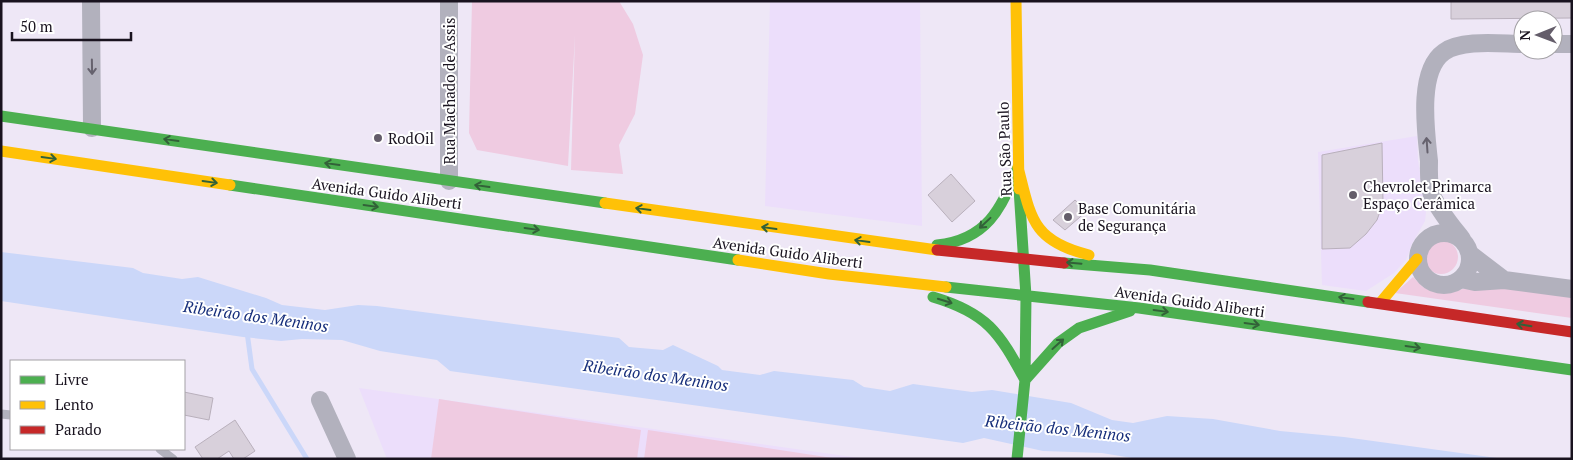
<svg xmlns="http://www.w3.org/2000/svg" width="1573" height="460" viewBox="0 0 1573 460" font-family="'PT Serif',serif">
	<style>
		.built { fill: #ecdefb }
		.green { fill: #efcbe1 }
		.water { fill: #cbd7f9 }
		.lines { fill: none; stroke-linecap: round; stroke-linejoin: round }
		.stream { stroke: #cbd7f9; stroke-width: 5 }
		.building { fill: #d8d0db; stroke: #b9b0bc }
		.lane { stroke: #b2b1bd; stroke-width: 9 }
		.street { stroke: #b2b1bd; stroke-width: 18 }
		.fast { stroke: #4caf50; stroke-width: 11 }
		.slow { stroke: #ffc107; stroke-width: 11 }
		.jam { stroke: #c62828; stroke-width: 11 }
		.oneway { stroke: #66626e }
		.oneway2 { stroke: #326138 }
		.poi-dot { fill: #645d6a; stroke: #fff; stroke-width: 2 }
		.labels { text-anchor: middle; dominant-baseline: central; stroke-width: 4; stroke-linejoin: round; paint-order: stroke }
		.street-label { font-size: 15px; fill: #19131f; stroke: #fff }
		.poi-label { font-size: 15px; fill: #19131f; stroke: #fff; text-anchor: start }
		.water-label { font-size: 16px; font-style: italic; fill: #152d7a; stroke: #fff }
	</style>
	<rect width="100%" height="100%" fill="#eee7f6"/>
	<path class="built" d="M770,1H920L922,226L765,206Z
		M1417,136L1418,160L1426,212L1425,221L1412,244L1406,260L1394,273L1366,291L1322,285L1318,152Z
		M359,388L867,459H387Z"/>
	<path class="green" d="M472,1H619L633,24L643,55L635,114L619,145L623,174L571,170L575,35L568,166L477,150L469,133Z
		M1424 257a17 17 0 1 1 34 0a17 17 0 1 1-34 0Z
		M1413,277L1423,287L1431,291L1443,293L1453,292L1472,286L1572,292V318L1395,293Z
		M439,399L641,430L637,459H431Z
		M648,430L839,459H644Z"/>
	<path class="water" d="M1,252L133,268L143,273L182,279L198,277L266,298L282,305L325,310L358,305L377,306L619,338L629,347L663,350L673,345L718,366L722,370L760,375L774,371L853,380L864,387L890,391L913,384L972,392L992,390L1071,403L1112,420L1133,423L1167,416L1213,419L1280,431L1344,437L1504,459H1138L1102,453L1043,451L984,438L963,443L450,371L437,360L380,351L342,340L302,339L281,341L243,337L1,301Z"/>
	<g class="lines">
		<path class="stream" d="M247,332L252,369L307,459"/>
	</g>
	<path class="building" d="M1451,1H1572V18L1451,19Z
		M1382,143L1383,203L1377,220L1366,234L1350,248L1322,249V155Z
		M951,174L975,201L952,222L928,195Z
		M1075,200L1087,211L1065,230L1053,220Z
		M184,392L213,398L209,420L184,415Z
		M235,420L255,451L243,459H234L229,451L217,459H203L195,447Z"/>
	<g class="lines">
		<path class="lane" d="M1,414L11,415
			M160,449L173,459"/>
		<path class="street" d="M91,1L92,128
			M449,1V181
			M1553,44H1572
			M1418 259a26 26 0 1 1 52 0a26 26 0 1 1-52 0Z
			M1462,239C1451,225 1439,211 1432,195C1428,185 1429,171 1429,161C1426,132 1417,71 1444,52C1462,39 1501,44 1523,44
			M1470,254L1504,280
			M1461,279L1475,282L1504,280L1572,289
			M320,400L347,459"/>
		<path class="fast" d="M1,116L605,203
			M230,185L738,260
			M937,245C986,240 1002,209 1018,167
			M1064,263L1150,270L1368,302
			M946,287L1139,308L1572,370
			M933,297C987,313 999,332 1025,380L1058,343L1079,328L1130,311
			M1017,459L1025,380L1026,296L1019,189"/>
		<path class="slow" d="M1016,1L1019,189
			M1,151L230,185
			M1018,167C1031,218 1032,241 1089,255
			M605,203L937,250
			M738,260L829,274L946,287
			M1380,303L1417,259"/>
		<path class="jam" d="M937,250L1064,263
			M1368,302L1572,332"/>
	</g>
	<defs><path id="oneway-shaft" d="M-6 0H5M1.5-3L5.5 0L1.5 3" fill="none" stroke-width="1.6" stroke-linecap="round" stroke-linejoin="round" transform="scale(1.25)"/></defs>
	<g class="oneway">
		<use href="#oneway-shaft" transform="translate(92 67) rotate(89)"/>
		<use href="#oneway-shaft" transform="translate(1427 145) rotate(-94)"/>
	</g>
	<g class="oneway2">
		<use href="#oneway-shaft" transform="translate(171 140) rotate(-172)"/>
		<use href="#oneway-shaft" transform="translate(49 158) rotate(8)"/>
		<use href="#oneway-shaft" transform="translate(332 164) rotate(-172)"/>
		<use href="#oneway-shaft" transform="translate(210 182) rotate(8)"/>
		<use href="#oneway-shaft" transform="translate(482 186) rotate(-172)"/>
		<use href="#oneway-shaft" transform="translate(371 206) rotate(8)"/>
		<use href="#oneway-shaft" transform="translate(643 209) rotate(-172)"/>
		<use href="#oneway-shaft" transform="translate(985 223) rotate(137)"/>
		<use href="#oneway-shaft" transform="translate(769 228) rotate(-172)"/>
		<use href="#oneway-shaft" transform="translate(532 229) rotate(8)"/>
		<use href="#oneway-shaft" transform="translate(862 241) rotate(-172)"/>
		<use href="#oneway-shaft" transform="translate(1074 263) rotate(-175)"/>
		<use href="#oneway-shaft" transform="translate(1346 298) rotate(-172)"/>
		<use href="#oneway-shaft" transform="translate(945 301) rotate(17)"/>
		<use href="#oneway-shaft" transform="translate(1161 311) rotate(8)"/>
		<use href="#oneway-shaft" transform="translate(1252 324) rotate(8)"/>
		<use href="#oneway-shaft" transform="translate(1524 325) rotate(-171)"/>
		<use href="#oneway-shaft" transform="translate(1058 344) rotate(-42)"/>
		<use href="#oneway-shaft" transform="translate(1413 347) rotate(8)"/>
	</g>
	<g class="poi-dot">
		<circle cx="378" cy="138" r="5"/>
		<circle cx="1353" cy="195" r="5"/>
		<circle cx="1068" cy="217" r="5"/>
	</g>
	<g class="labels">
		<g class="street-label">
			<text transform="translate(449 91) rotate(-90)">Rua Machado de Assis</text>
			<text transform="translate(1004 149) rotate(-92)">Rua São Paulo</text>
			<text transform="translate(387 193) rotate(8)">Avenida Guido Aliberti</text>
			<text transform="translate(788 252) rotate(8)">Avenida Guido Aliberti</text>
			<text transform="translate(1190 301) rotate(8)">Avenida Guido Aliberti</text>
		</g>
		<g class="poi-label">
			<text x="388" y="138">RodOil</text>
			<text x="1363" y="186">Chevrolet Primarca<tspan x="1363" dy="17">Espaço Cerâmica</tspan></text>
			<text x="1078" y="208">Base Comunitária<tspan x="1078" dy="17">de Segurança</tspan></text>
		</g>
		<g class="water-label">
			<text transform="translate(256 316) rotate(8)">Ribeirão dos Meninos</text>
			<text transform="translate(656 375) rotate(8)">Ribeirão dos Meninos</text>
			<text transform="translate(1058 428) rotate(6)">Ribeirão dos Meninos</text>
		</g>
	</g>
	<rect width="1573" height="460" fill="none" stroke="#19131f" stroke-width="5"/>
	<rect x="10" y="360" width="175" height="90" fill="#ffffff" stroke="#a3a1a5"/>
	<rect x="20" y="376" width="25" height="8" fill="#4caf50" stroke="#a3a1a5"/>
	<text x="55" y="385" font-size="15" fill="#19131f">Livre</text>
	<rect x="20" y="401" width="25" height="8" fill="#ffc107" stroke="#a3a1a5"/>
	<text x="55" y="410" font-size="15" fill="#19131f">Lento</text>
	<rect x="20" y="426" width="25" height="8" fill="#c62828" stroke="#a3a1a5"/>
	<text x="55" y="435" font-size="15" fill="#19131f">Parado</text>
	<g transform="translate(1538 35) rotate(269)"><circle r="24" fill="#ffffff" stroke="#a3a1a5"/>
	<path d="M0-4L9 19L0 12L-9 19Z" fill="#645d6a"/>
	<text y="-8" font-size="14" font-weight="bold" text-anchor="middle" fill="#19131f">N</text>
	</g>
	<path d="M12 32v8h119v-8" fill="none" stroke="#19131f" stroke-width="2.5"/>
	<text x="20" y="32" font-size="15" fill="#19131f" stroke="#ffffff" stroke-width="4" paint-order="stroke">50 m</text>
</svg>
